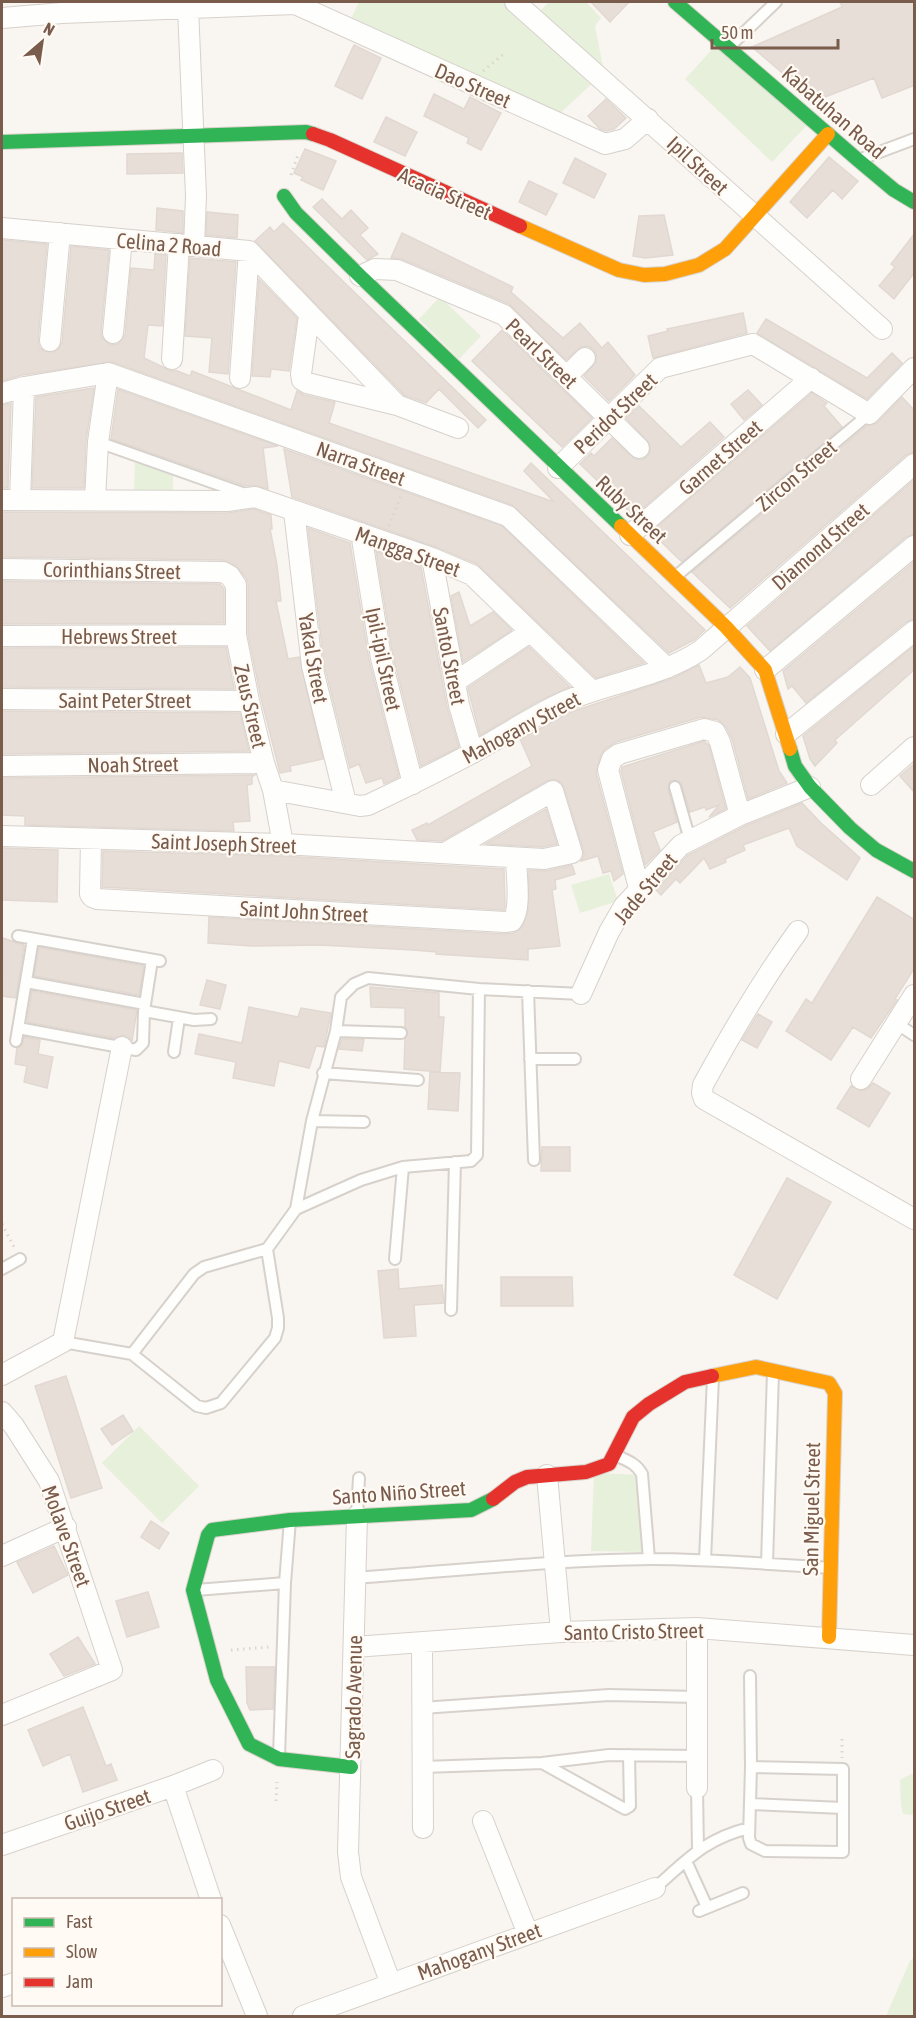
<svg xmlns="http://www.w3.org/2000/svg" width="916" height="2018" viewBox="0 0 916 2018" font-family="'Asap Condensed',sans-serif">
	<style>
		.green { fill: #e7f0db }
		.building { fill: #e6ded7; stroke: #e2d8d2; stroke-width: 1.5 }
		.lines { fill: none; stroke-linecap: round; stroke-linejoin: round }
		.lane-casing { stroke: #d7d1cb; stroke-width: 14 }
		.street-casing { stroke: #d7d1cb; stroke-width: 22 }
		.fast-casing { stroke: #d9d2cb; stroke-width: 16 }
		.slow-casing { stroke: #d9d2cb; stroke-width: 16 }
		.jam-casing { stroke: #d9d2cb; stroke-width: 16 }
		.path { stroke: #dcd5d0; stroke-width: 3; stroke-dasharray: 1.5 4.5; stroke-linecap: butt }
		.lane { stroke: #fefefd; stroke-width: 10 }
		.street { stroke: #fefefd; stroke-width: 20 }
		.fast { stroke: #30b455; stroke-width: 14 }
		.slow { stroke: #ff9f0a; stroke-width: 14 }
		.jam { stroke: #e5322d; stroke-width: 14 }
		.labels { text-anchor: middle; dominant-baseline: central; stroke-width: 4.5; stroke-linejoin: round; paint-order: stroke }
		.street-label { font-size: 21px; fill: #7a5c4d; stroke: #fffaf3 }
	</style>
	<rect width="100%" height="100%" fill="#f9f5f0"/>
	<path class="green" d="M359,2H509L597,79L555,118L349,23Z
		M549,2H586L601,18L595,26L603,67L600,73L536,15Z
		M717,44L809,123L772,162L685,79Z
		M440,297L481,336L459,359L419,319Z
		M135,458L173,471V499L134,498Z
		M609,874L618,901L580,913L571,885Z
		M139,1426L199,1486L162,1523L102,1463Z
		M594,1473L648,1475L645,1552L591,1551Z
		M911,1774L914,1775V1815L903,1814L901,1805L900,1780Z
		M914,1957V2016H886L910,1961Z"/>
	<path class="building" d="M591,2H629L610,22Z
		M840,2H915V85L882,98L874,78L815,101L752,47L842,7Z
		M354,45L381,58L362,99L335,86Z
		M434,94L464,109L470,97L501,113L481,150L467,143L469,138L424,116Z
		M606,99L626,118L614,129L606,131L600,129L588,116Z
		M386,117L417,132L405,156L374,142Z
		M305,149L336,161L323,190L301,180L303,177L294,173Z
		M182,153L183,173L127,174V154Z
		M829,157L858,181L842,199L833,190L807,218L790,202Z
		M575,158L606,174L594,198L563,183Z
		M529,181L557,194L546,215L519,202Z
		M322,199L342,219L351,210L368,228L360,235L378,254L367,260L313,207Z
		M157,208L183,211V233L156,230Z
		M207,212L238,215L237,238L206,235Z
		M664,215L673,255L645,258L633,256L639,216Z
		M283,223L486,420L478,428L439,389L426,403L404,395L255,241L270,227L274,232Z
		M402,233L513,287L511,292L563,338L580,323L602,348L608,342L635,375L609,401L584,376L596,362V354L593,349L588,346L581,347L566,360L509,304L402,259L391,258Z
		M915,233V272L894,299L879,286L895,267L891,264Z
		M2,240L47,244L38,340L39,347L44,351L54,352L59,348L62,343L71,246L109,250L101,332L102,338L111,345L118,344L125,335L131,268L154,270L155,254L166,255L162,326L148,325L144,358L171,371L175,370L190,376L192,371L291,410L297,391L304,395L335,402L329,423L554,502L524,471L531,463L705,630L694,640L669,653L512,505L112,362L22,375L2,381Z
		M190,258L236,262L228,374L209,372L212,338L185,336Z
		M259,279L297,318L289,371L271,369L270,377L252,376Z
		M743,313L747,333L653,358L648,336L668,331L667,329Z
		M766,319L867,378L892,353L902,363L867,399L757,333Z
		M502,330L592,418L562,447L472,361Z
		M94,388L86,441L84,488H32L36,397Z
		M118,389L278,446L263,448L268,489L258,486H246L111,439Z
		M748,390L762,405L744,420L731,404Z
		M812,393L827,403L824,406L842,427L682,562L651,532Z
		M902,397L915,411V452L906,455L730,608L692,572L867,426L877,423Z
		M11,403L8,488H2V405Z
		M639,406L681,447L710,422L724,437L634,516L580,464L591,453L594,456L612,438L635,459L642,460L647,457L650,452V444L626,418Z
		M284,449L502,526L644,663L596,678L477,564L436,547L292,497Z
		M915,479V534L906,537L770,651L747,626Z
		M254,509L271,515L272,529H270L277,565L281,601H276L288,659L299,657L323,759L290,766L291,771L280,773L261,698L248,634V584L246,578L236,566L223,560L2,557V512L227,513Z
		M308,528L350,543L369,660L399,777L384,784L382,778L366,783L359,764L350,768L324,664Z
		M376,551L421,567L447,707L459,747L421,766L393,656Z
		M915,561V619L906,622L806,703L792,686L788,689L783,671Z
		M2,581L220,584L224,589V623L2,624Z
		M459,592L470,626L493,612L512,630L463,662L451,596Z
		M914,646V670L835,740L837,743L815,766L810,759L803,736Z
		M226,647L234,689L2,687V648Z
		M529,647L570,687L537,702L480,735L468,688Z
		M699,665L706,683L728,677L740,667L750,678L779,771L787,783L748,799L732,739L726,727L718,720L701,717L616,742L605,749L601,755L596,773L623,874L614,881L611,871L603,873L598,856L581,861L584,855L583,849L564,787L561,782L555,779L547,781L442,841L417,840L412,830L427,823L428,825L532,766L520,739L571,712L671,679Z
		M2,711L240,713L249,751L2,754Z
		M704,741L709,746L726,809L709,817L719,805L706,810L705,807L690,812L681,782L676,780L670,781L668,789L677,822L653,832L660,850L645,865L621,771L622,767Z
		M915,763V793L900,776Z
		M255,775L252,777V784L247,785L250,821L233,822L234,831L25,825V816L2,815V778Z
		M802,803L821,823L860,858L847,880L797,846L789,828L743,845L745,850L725,859L726,862L710,869L704,858L680,883L676,879L661,895L656,890L688,855L745,826Z
		M546,809L557,844L543,847L485,844Z
		M2,848L58,850L57,902L2,900Z
		M103,851L282,856L504,869L505,906L504,910L102,887Z
		M572,865L575,874L555,880L556,889L552,890L560,946L528,949V960L436,954L437,952L413,950L320,945L252,946L208,943L209,917L504,934L514,933L522,927L528,911L529,870L546,871Z
		M877,897L915,920V967L895,999L897,1000L871,1038L853,1027L831,1060L786,1031L806,999L812,1003Z
		M3,938L24,945L16,998L2,996Z
		M39,947L144,966L139,995L34,976Z
		M207,980L226,985L220,1009L200,1005Z
		M370,987L439,993V1017H444L440,1072L404,1069L405,1039L408,1033L405,1027V1008L371,1007Z
		M32,991L137,1010L132,1041L124,1035L114,1038L27,1022Z
		M249,1007L298,1017L301,1008L331,1013L324,1047L316,1046L309,1068L279,1061L274,1086L233,1078L236,1062L195,1054L199,1034L242,1043Z
		M758,1014L772,1022L757,1048L742,1040Z
		M24,1037L40,1040L38,1054L53,1057L47,1088L24,1082L27,1066L15,1064L17,1048L22,1045Z
		M342,1039H364L362,1051L339,1049Z
		M430,1072L460,1073L458,1111L428,1109Z
		M873,1083L890,1093L869,1127L837,1108L851,1086L861,1091L867,1089Z
		M542,1147H570V1171H541Z
		M787,1178L831,1202L777,1299L734,1275Z
		M398,1269L399,1289L442,1285L444,1303L414,1305L416,1336L384,1338L378,1271Z
		M501,1277H572L573,1306H501Z
		M66,1376L102,1488L71,1498L35,1386Z
		M123,1415L133,1431L112,1445L101,1429Z
		M151,1521L169,1533L159,1549L141,1537Z
		M54,1546L68,1575L33,1593L17,1562Z
		M148,1592L159,1627L127,1637L116,1601Z
		M78,1637L95,1664L64,1676L50,1654Z
		M246,1667H275L273,1709L250,1710L247,1703Z
		M83,1707L106,1766L111,1764L117,1780L83,1792L70,1754L43,1766L28,1730Z"/>
	<g class="lines">
		<g class="lane-casing">
			<path id="lane" d="M729,47L776,2
				M861,159L914,139
				M98,442L248,495
				M676,576L869,414
				M675,787L690,840
				M18,936L160,961
				M26,982L145,1004
				M528,991L534,1160
				M144,1011L194,1020L211,1019
				M896,1023L914,1035
				M18,1028L136,1050L143,1043L144,1011L152,960
				M336,1031L401,1033
				M16,1041L33,939
				M174,1052L179,1018
				M530,1059H575
				M323,1073L418,1080
				M312,1121L364,1122
				M296,1209L312,1121L336,1031L341,997L354,984L368,978L479,989L581,994
				M395,1259L403,1167
				M2,1269L20,1259
				M451,1310L455,1162
				M63,1342L132,1354L197,1406L206,1408L221,1403L275,1338L278,1328V1318L267,1249
				M132,1354L194,1274L204,1267L267,1249L296,1209L361,1180L403,1167L471,1161L477,1155L479,989
				M615,1455C626,1460 636,1463 642,1474L649,1559
				M357,1514L359,1478
				M705,1560L713,1377
				M767,1564L773,1372
				M355,1578C454,1571 553,1560 652,1559C711,1559 771,1564 830,1568
				M196,1590L285,1583
				M750,1676L751,1767L749,1838L751,1844L765,1851L843,1852V1769L751,1767
				M422,1708L609,1695L697,1697
				M279,1756L285,1583L290,1520
				M542,1763L625,1809L630,1806L629,1755
				M423,1767L542,1763L609,1755L698,1756
				M697,1788L698,1850
				M750,1804L843,1808
				M686,1861L707,1907
				M655,1888C688,1859 705,1839 749,1828
				M699,1911L743,1893"/>
		</g>
		<g class="street-casing">
			<path id="street" d="M515,2L882,329
				M295,4L605,144L625,139L648,119
				M188,8L196,196L194,246
				M2,18L62,13L295,4L296,2
				M2,228L249,251L397,405
				M360,276L375,269L397,270L504,315L639,448
				M309,316L301,374L302,380L307,383L397,405L458,428
				M113,333L122,239
				M50,341L60,233
				M172,359L179,244
				M567,376L585,358
				M240,378L249,251
				M2,393L24,387L108,373L508,516L667,668
				M558,468L660,368L753,344L869,414L914,368
				M2,500L227,501L255,497L432,558L472,575L591,690
				M20,500L24,387
				M95,500L98,442L108,373
				M294,511L312,666L346,803
				M361,533L381,658L413,784
				M630,535L811,378
				M432,558L459,705L473,753
				M2,569L223,572L230,576L236,585V635L249,701L264,763L273,790L283,844
				M2,636L236,635
				M765,670L914,546
				M455,682L530,632
				M2,699L249,701
				M786,734L914,631
				M2,766L264,763
				M871,785L914,747
				M273,790L360,806L368,805C404,788 439,771 474,752C504,736 534,715 566,701C610,682 661,677 701,650L914,464
				M2,836L283,844L544,859L572,853L553,791L445,853
				M91,839L90,894L92,897L97,899L505,922L512,921C522,909 516,874 516,858
				M639,888L608,770L612,759L619,754L704,729L715,732L720,742L740,815
				M798,931C761,982 733,1030 703,1085L702,1093L704,1099L914,1219
				M581,994L609,932L624,906L681,845L740,815L810,787
				M861,1079L914,995
				M2,1375L63,1342L122,1047
				M2,1412L14,1426L49,1481L112,1670L2,1715
				M547,1475L561,1632
				M357,1516L348,1852L351,1877L391,1984
				M2,1556L66,1527
				M422,1643L423,1828
				M354,1647L561,1632L697,1628L914,1645
				M173,1786L211,1900
				M697,1788V1628
				M483,1821L528,1934
				M2,1845L173,1786L213,1770
				M220,1925L257,2016
				M2,1987L14,1983
				M303,2016L655,1888"/>
		</g>
		<g class="fast-casing">
			<path id="fast" d="M675,2L858,160L894,190L914,202
				M2,142L306,132L313,134
				M284,196L296,213L360,276L621,526
				M790,749L795,766L810,787L850,828L876,850L914,871
				M351,1767L279,1759L249,1744L217,1680L193,1590L208,1535L212,1530L290,1520L471,1510L493,1499"/>
		</g>
		<g class="slow-casing">
			<path id="slow" d="M520,226L619,270L644,275L665,274L699,265L725,249L828,134
				M621,526L726,627L765,670L790,749
				M712,1376L756,1367L829,1383L835,1393L829,1637"/>
		</g>
		<g class="jam-casing">
			<path id="jam" d="M313,134L330,140L520,226
				M493,1499L515,1482L527,1477L586,1472L609,1464L633,1417L649,1404L685,1382L712,1376"/>
		</g>
		<path class="path" d="M483,71L505,53
			M291,175L298,155
			M389,526L401,496
			M2,1224L15,1249
			M231,1650L269,1647
			M842,1739V1758
			M276,1801L277,1782"/>
		<use href="#lane" class="lane"/>
		<use href="#street" class="street"/>
		<use href="#fast" class="fast"/>
		<use href="#slow" class="slow"/>
		<use href="#jam" class="jam"/>
	</g>
	<g class="labels">
		<g class="street-label">
			<text transform="translate(473 85) rotate(24)">Dao Street</text>
			<text transform="translate(834 112) rotate(41)">Kabatuhan Road</text>
			<text transform="translate(698 165) rotate(43)">Ipil Street</text>
			<text transform="translate(445 193) rotate(24)">Acacia Street</text>
			<text transform="translate(169 244) rotate(5)">Celina 2 Road</text>
			<text transform="translate(542 353) rotate(44)">Pearl Street</text>
			<text transform="translate(615 413) rotate(-44)">Peridot Street</text>
			<text transform="translate(720 457) rotate(-41)">Garnet Street</text>
			<text transform="translate(361 463) rotate(20)">Narra Street</text>
			<text transform="translate(796 475) rotate(-40)">Zircon Street</text>
			<text transform="translate(632 509) rotate(43)">Ruby Street</text>
			<text transform="translate(820 546) rotate(-41)">Diamond Street</text>
			<text transform="translate(408 551) rotate(20)">Mangga Street</text>
			<text transform="translate(112 570) rotate(1)">Corinthians Street</text>
			<text x="119" y="636">Hebrews Street</text>
			<text transform="translate(450 656) rotate(79)">Santol Street</text>
			<text transform="translate(314 658) rotate(80)">Yakal Street</text>
			<text transform="translate(384 659) rotate(78)">Ipil-ipil Street</text>
			<text x="125" y="700">Saint Peter Street</text>
			<text transform="translate(251 706) rotate(77)">Zeus Street</text>
			<text transform="translate(521 727) rotate(-28)">Mahogany Street</text>
			<text transform="translate(133 764) rotate(-1)">Noah Street</text>
			<text transform="translate(224 843) rotate(2)">Saint Joseph Street</text>
			<text transform="translate(645 888) rotate(-50)">Jade Street</text>
			<text transform="translate(304 911) rotate(3)">Saint John Street</text>
			<text transform="translate(399 1492) rotate(-4)">Santo Niño Street</text>
			<text transform="translate(811 1509) rotate(-89)">San Miguel Street</text>
			<text transform="translate(67 1536) rotate(70)">Molave Street</text>
			<text transform="translate(634 1631) rotate(-1)">Santo Cristo Street</text>
			<text transform="translate(353 1697) rotate(-89)">Sagrado Avenue</text>
			<text transform="translate(107 1809) rotate(-19)">Guijo Street</text>
			<text transform="translate(479 1951) rotate(-20)">Mahogany Street</text>
		</g>
	</g>
	<rect width="916" height="2018" fill="none" stroke="#7a5c4d" stroke-width="6"/>
	<rect x="12" y="1898" width="210" height="108" fill="#fffaf3" stroke="#cabbb1" stroke-width="1.5"/>
	<rect x="24" y="1918" width="30" height="9" fill="#30b455" stroke="#cabbb1" stroke-width="1.5"/>
	<text x="66" y="1928" font-size="18" fill="#7a5c4d">Fast</text>
	<rect x="24" y="1948" width="30" height="9" fill="#ff9f0a" stroke="#cabbb1" stroke-width="1.5"/>
	<text x="66" y="1958" font-size="18" fill="#7a5c4d">Slow</text>
	<rect x="24" y="1978" width="30" height="9" fill="#e5322d" stroke="#cabbb1" stroke-width="1.5"/>
	<text x="66" y="1988" font-size="18" fill="#7a5c4d">Jam</text>
	<g transform="translate(42 42) rotate(29)" stroke="#fffaf3" stroke-width="4.5" paint-order="stroke">
	<path d="M0-4.5L10 22L0 15L-10 22Z" fill="#7a5c4d"/>
	<text y="-9" font-size="16" font-weight="bold" text-anchor="middle" fill="#7a5c4d">N</text>
	</g>
	<path d="M712 39v9h126v-9" fill="none" stroke="#7a5c4d" stroke-width="3"/>
	<text x="721" y="39" font-size="18" fill="#7a5c4d" stroke="#fffaf3" stroke-width="4.5" paint-order="stroke">50 m</text>
</svg>
